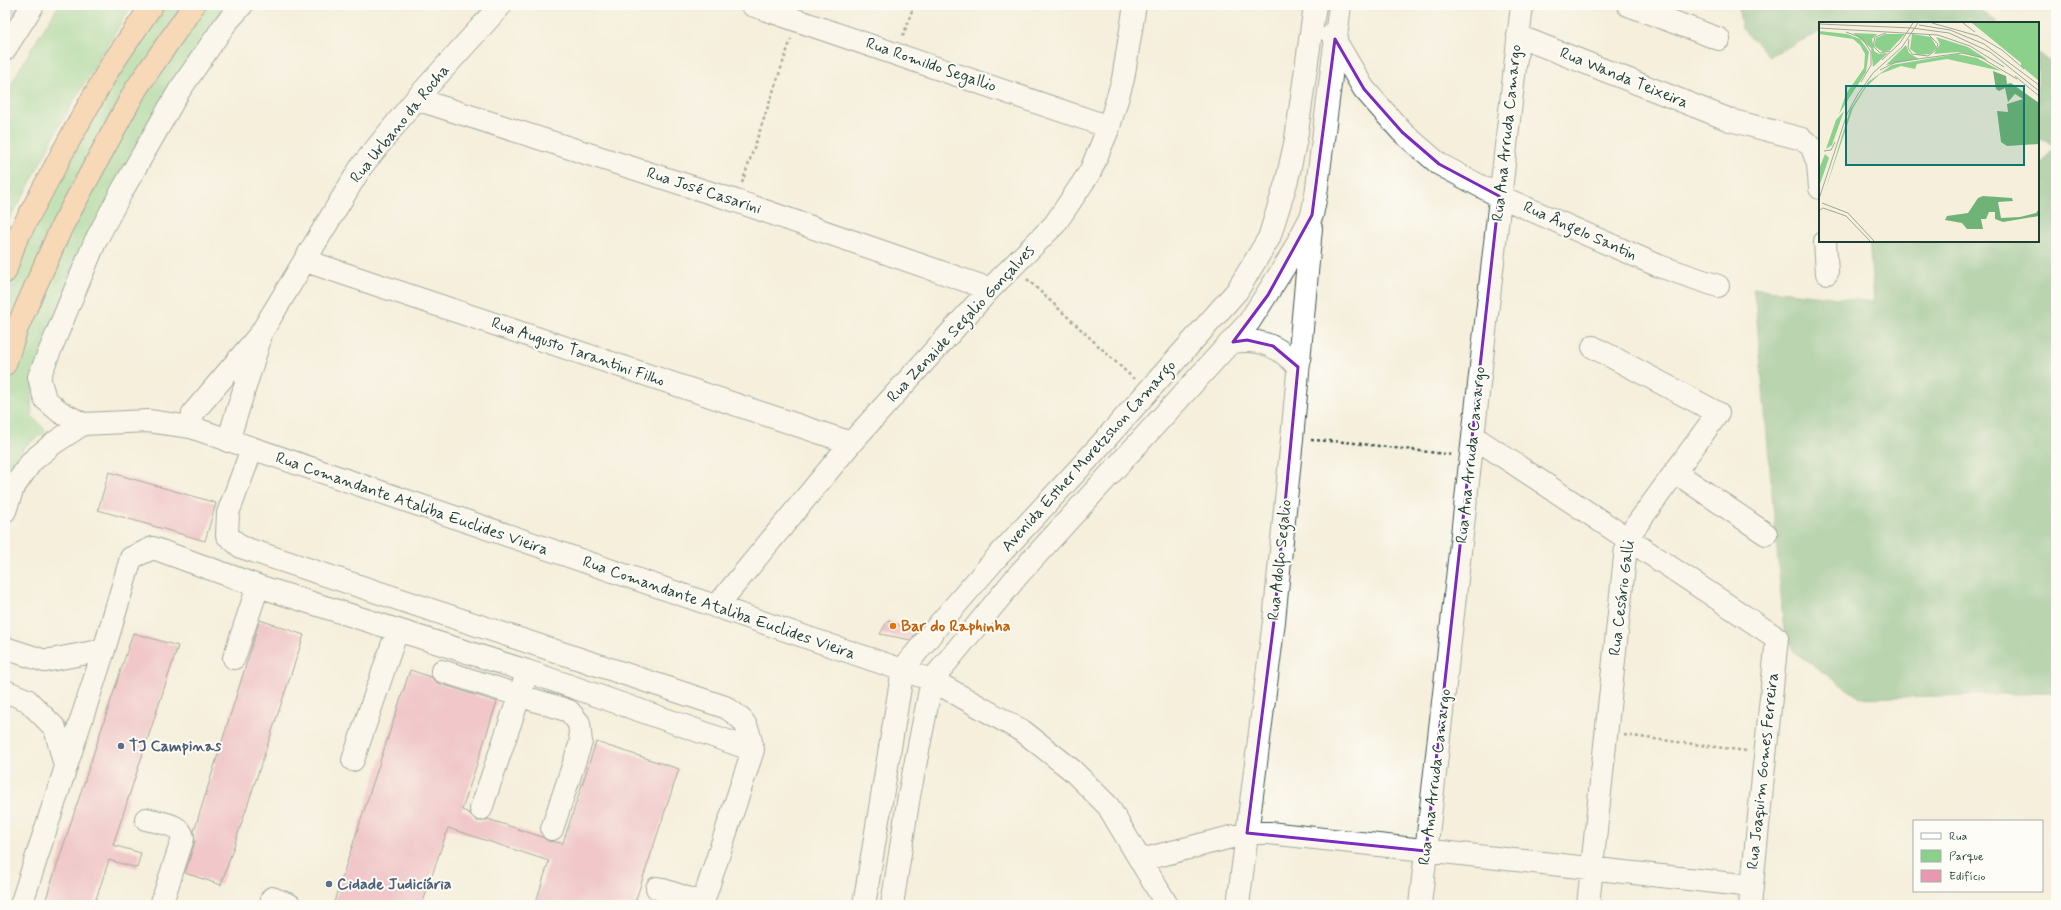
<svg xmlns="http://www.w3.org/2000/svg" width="2061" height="910" viewBox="0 0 2061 910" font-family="Mynerve,sans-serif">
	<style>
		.industrial { fill: #cbbfd5 }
		.green { fill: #8bd18b; stroke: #558760 }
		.forest { fill: #70b377; stroke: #487856 }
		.building { fill: #ea98b2 }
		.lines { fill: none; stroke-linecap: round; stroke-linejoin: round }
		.minor-casing { stroke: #3f584d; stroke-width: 24 }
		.highway-casing { stroke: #3f584d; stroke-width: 24 }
		.path { stroke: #3f584d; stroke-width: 2.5; stroke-dasharray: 3 3; stroke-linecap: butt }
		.minor { stroke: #fff; stroke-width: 22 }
		.highway { stroke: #f9bc8a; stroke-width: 22 }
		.marked { fill: none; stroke: #7b2cbf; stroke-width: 3; stroke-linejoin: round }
		.food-dot { fill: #e8710a; stroke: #fdfcf7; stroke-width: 1.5 }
		.service-dot { fill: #5c6f8a; stroke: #fdfcf7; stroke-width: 1.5 }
		.labels { text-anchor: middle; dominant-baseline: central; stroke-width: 4; stroke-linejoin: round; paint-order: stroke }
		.street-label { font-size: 16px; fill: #1f3d34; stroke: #fdfcf7 }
		.food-label { font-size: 16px; font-weight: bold; fill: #c56008; stroke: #fdfcf7; text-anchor: start }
		.service-label { font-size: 16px; font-weight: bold; fill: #4e5e75; stroke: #fdfcf7; text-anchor: start }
		.inset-road { fill: none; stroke: #9fa899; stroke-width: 1 }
		.view { fill: #0f766e; fill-opacity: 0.15; stroke: #0f766e; stroke-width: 2 }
		.inset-edge { fill: none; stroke: #1f3d34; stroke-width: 2 }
	</style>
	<rect width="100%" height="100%" fill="#fdfcf7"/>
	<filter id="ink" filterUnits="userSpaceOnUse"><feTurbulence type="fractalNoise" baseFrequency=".025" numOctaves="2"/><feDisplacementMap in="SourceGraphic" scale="8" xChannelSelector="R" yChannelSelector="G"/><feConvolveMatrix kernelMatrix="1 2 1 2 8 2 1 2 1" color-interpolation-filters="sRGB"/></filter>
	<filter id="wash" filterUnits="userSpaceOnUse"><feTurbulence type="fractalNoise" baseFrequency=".012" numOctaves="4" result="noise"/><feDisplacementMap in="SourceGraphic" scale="16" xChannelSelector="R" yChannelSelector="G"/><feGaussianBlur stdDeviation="0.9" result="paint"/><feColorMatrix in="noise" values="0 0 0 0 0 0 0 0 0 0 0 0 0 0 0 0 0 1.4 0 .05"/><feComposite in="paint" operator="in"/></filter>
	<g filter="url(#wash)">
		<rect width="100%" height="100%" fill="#f5efdc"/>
		<path class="industrial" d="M5,5H22L5,32Z"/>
		<path class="green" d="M59,5H132L61,122L26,191L5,226V95L32,48Z
			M165,5H182L5,337V297L34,224L73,151L126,63Z
			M205,5H232L38,370L31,398L32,416L46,431L25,446L5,477V401L49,276L105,162L175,45Z"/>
		<path class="forest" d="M1738,5H1974L1998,23H1820V32L1769,56L1742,29Z
			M2038,53L2056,67V693L1860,698L1794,652L1784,631L1756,310L1753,288L1874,302L1869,241H2038V169L2055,145L2038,138Z"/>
		<g id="blocks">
			<path class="building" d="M109,472L216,503L205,541L98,510Z
				M260,620L304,635L221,885L185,873L195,842L194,831Z
				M888,620L916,633L911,640L880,634Z
				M133,633L178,646L113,845L141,853L137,868L109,860L94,905H44Z
				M410,670L431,677L438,683L497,702L462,810L469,813L477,821H483L488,819L542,837L548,841L563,843L596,742L679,769L634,905H535L549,861L448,828L422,905H333Z"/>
		</g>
	</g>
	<g filter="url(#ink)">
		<use href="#blocks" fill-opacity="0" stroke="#3f584d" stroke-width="1"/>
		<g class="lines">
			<g class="minor-casing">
				<path id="minor" d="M752,5L1109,127
					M1628,5L1719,39
					M1332,35L1364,89L1402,132L1439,164L1499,196L1659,266L1718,286
					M1518,36L1730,120L1802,139L1812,147L1818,164L1820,188
					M5,49L33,5
					M416,99L736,201L990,289
					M1825,241L1827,273
					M306,261L851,443
					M1233,342C1260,338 1280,346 1298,367
					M83,424L60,412L45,399L39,377L95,242L123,189L179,91L226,23L242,5
					M191,427L193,413L261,333L361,167L416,99L501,5
					M1474,437L1777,638L1750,905
					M228,441L259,342
					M252,449L228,513L227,535L241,547L725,707C747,721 747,724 753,750L702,905
					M1675,472L1766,534
					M5,511L13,488L32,461L54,443L83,424L148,421L191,427L202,431L932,680L1024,732L1072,770L1108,806L1167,905
					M716,607L851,443L990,289L1055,224L1090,172L1109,127L1123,79L1135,5
					M5,648L45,661L104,650
					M234,658L258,586
					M442,671L569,711L579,723L581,742L552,829
					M5,691L27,700L55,728L65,766
					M353,760L397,631
					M481,809L524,682
					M146,819C158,822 181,824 183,838L161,905
					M1141,860L1247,833H1269L1752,886
					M657,888L702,903
					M272,898L290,905
					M21,905L104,650L131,558L153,548L258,586L527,671L753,750
					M864,905L903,669L941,622L998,556L1087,460L1237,291L1269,238L1287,180L1296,139L1315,5
					M892,905L909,796L932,680L1019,574L1249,322L1288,261L1312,215L1316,195L1340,5
					M1238,905L1274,621L1292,439L1311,228
					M1420,905L1522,5
					M1588,905L1627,538L1718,413L1593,347"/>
			</g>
			<g class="highway-casing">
				<path id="highway" d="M5,272L15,242L67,144L110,67L152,5
					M5,364L17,328L62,226L136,89L194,5"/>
			</g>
			<path class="path" d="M903,36L914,5
				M742,183L791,39
				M1027,279L1134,379
				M1311,440L1346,442L1453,455
				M1624,735L1746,751"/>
			<use href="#minor" class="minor"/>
			<use href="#highway" class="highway"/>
		</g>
	</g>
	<path d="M0 0H2061V910H0ZM1335,39L1364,89L1402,132L1439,164L1499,196L1426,851L1247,833L1274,621L1298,367L1273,346L1247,340L1233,342L1268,295L1312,215Z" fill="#f5efdc" fill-opacity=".55" fill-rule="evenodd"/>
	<path class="marked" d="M1335,39L1364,89L1402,132L1439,164L1499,196L1426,851L1247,833L1274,621L1298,367L1273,346L1247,340L1233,342L1268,295L1312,215Z"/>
	<circle class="food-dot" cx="893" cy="626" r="4"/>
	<g class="service-dot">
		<circle cx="121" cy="746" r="4"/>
		<circle cx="329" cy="884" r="4"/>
	</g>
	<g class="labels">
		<g class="street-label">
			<text transform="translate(931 65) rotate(19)">Rua Romildo Segallio</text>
			<text transform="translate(1624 78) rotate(22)">Rua Wanda Teixeira</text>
			<text transform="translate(400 124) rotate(-51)">Rua Urbano da Rocha</text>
			<text transform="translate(1507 133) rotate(-84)">Rua Ana Arruda Camargo</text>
			<text transform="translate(704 191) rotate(18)">Rua José Casarini</text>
			<text transform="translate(1580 231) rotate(24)">Rua Ângelo Santin</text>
			<text transform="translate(961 324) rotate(-47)">Rua Zenaide Segalio Gonçalves</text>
			<text transform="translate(578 352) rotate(19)">Rua Augusto Tarantini Filho</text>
			<text transform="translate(1471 455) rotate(-84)">Rua Ana Arruda Camargo</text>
			<text transform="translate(1089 456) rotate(-48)">Avenida Esther Moretzshon Camargo</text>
			<text transform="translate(412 504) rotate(19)">Rua Comandante Ataliba Euclides Vieira</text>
			<text transform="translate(1280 560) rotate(-84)">Rua Adolfo Segalio</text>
			<text transform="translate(1622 598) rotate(-83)">Rua Cesário Galli</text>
			<text transform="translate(719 608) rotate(19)">Rua Comandante Ataliba Euclides Vieira</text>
			<text transform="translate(1763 771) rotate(-84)">Rua Joaquim Gomes Ferreira</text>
			<text transform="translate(1435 777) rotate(-83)">Rua Ana Arruda Camargo</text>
		</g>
		<g class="food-label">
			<text x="901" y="626">Bar do Raphinha</text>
		</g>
		<g class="service-label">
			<text x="129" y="746">TJ Campinas</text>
			<text x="337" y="884">Cidade Judiciária</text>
		</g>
	</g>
	<g transform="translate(1819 22)">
		<rect width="220" height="220" fill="#f5efdc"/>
		<path d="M153,1H220V59L202,44V41ZM0,9L28,12L41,17L50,30L47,50L20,92L27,72L45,46L46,32L41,23L34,17L0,12ZM34,11L58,12L53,17L55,29L60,32L69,31L54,45L52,26ZM67,12H86L71,28L64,30L55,24L57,16ZM93,12L112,15L118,26L111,32L99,33L91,27ZM117,15L149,25L169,38L139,30L115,32L121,22ZM87,23L90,31L100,37L67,43ZM138,32L158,36L182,49L128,37L98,42L96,47L82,44L61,52L47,65L34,86L6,169L31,88L49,60L73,43ZM25,89L13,123L7,127L17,98ZM6,132L10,136L0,165V147Z" fill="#8bd18b"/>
		<path d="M174,49L187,54L188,62L192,61L220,81V122L188,124L182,120L178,89L189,90L188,82L204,77L196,72L189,80L186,66L180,69L177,67ZM164,174L193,176L194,179L179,180L182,196L201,195L217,191L220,187V194L184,200L176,197V190H170L167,197H162L164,207H148L143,201L126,198L128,194L149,191L159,176Z" fill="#70b377"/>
		<path class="inset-road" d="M113,1L159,14L183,28L205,47M144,1L156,10M0,2L93,6L130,11L171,30L220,69M100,3L131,8L165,22L220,63M0,6L119,13L151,24L185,45M27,10L43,16L52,30V43L42,60M67,11L56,15L54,24L61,31L71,29M90,17L89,26L93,32L109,34L117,28L119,22L110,13M63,38L81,21L94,1M61,48L77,40L143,31L161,35L198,57M196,54L220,74M5,129L12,128L16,120M0,177L28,92L39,72L54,51L83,25L99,1M3,181L29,191L55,219M1,188L4,186L27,194L51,219"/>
		<path class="view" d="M27,64H205V143H27Z"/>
		<rect width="220" height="220" class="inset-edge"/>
	</g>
	<rect width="2061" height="910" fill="none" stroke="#fdfcf7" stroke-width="20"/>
	<rect x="1913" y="820" width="130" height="72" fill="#fdfcf7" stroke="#a4b0a9"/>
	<rect x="1921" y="833" width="20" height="6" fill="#ffffff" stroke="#a4b0a9"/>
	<text x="1949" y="840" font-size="12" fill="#1f3d34">Rua</text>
	<rect x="1921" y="850" width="20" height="12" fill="#8bd18b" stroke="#a4b0a9"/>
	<text x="1949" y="860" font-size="12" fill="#1f3d34">Parque</text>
	<rect x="1921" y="870" width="20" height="12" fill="#ea98b2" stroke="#a4b0a9"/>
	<text x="1949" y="880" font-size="12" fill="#1f3d34">Edifício</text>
</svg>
